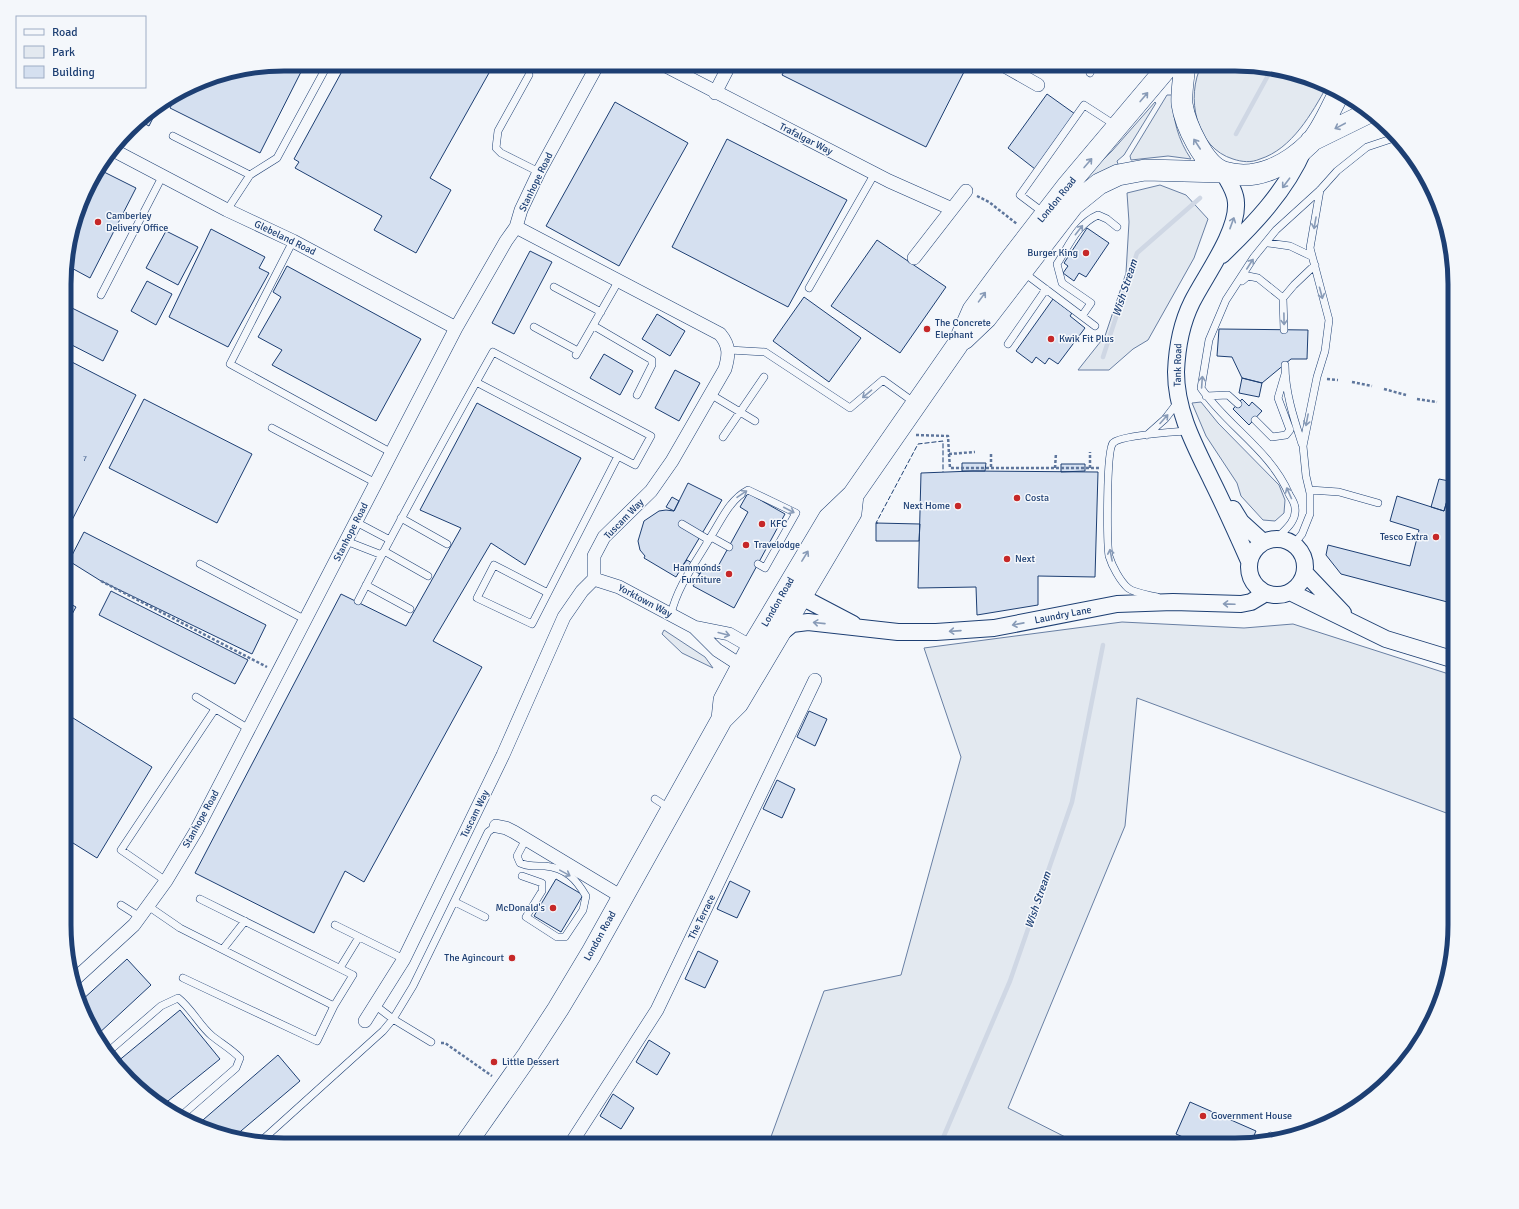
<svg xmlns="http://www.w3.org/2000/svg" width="1519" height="1209" viewBox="0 0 1519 1209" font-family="Signika,sans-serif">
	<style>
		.green { fill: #e3e9f0; stroke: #687fa3 }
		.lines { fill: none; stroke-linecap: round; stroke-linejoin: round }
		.stream { stroke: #cfd7e4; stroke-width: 4.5 }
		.building { fill: #d5e0f0; stroke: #1d3f73 }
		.service-casing { stroke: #1d3f73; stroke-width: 8 }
		.minor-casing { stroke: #1d3f73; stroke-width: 14 }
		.tertiary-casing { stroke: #1d3f73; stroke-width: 18 }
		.primary-casing { stroke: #1d3f73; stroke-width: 22 }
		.path { stroke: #5e769c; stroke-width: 2.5; stroke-dasharray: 3 2; stroke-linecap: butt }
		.service { stroke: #f4f7fb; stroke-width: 7 }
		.minor { stroke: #f4f7fb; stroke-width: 13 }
		.tertiary { stroke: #f4f7fb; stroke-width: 16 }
		.primary { stroke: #f4f7fb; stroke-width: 21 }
		.fence { stroke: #1d3f73; stroke-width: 1; stroke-dasharray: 5 2; stroke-linecap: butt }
		.oneway { stroke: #889bb7 }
		.poi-dot { fill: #c62828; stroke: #f4f7fb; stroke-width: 1.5 }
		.labels { text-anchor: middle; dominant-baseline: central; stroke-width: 3; stroke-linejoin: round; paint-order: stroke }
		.number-label { font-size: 8px; fill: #4b6792 }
		.street-label { font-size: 10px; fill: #1d3f73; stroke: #f4f7fb }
		.poi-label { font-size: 10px; fill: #1d3f73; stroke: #f4f7fb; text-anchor: start }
		.water-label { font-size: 11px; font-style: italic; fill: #1d3f73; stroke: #f4f7fb }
		.rim { fill: none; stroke: #1d3f73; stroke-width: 5 }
	</style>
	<rect width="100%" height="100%" fill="#f4f7fb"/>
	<path class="green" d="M1202,64H1249L1319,81L1327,86C1312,113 1292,149 1260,159C1251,163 1242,162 1233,159C1196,148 1185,97 1202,64Z
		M1167,95H1173C1172,118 1178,140 1191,159L1168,156L1131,160L1130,156Z
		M1155,102L1156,103L1124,155L1117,161L1118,164L1086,183L1083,179L1112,151Z
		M1160,185L1186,195L1208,219L1194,258L1148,340L1133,349L1109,370H1078L1105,336L1126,273L1129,222L1127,193Z
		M1201,402L1218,423L1279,485L1285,500L1284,513L1275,521L1263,520L1241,496L1237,483L1206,436L1192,403Z
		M1122,622L1244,628L1293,624L1455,676V803L1449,814L1137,698L1125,826L1008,1108L1081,1145H768L824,991L901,975L961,757L924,648Z
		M664,630L705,657L713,668L682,653L662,634Z"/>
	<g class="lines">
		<path class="stream" d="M1236,134L1271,70
			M1103,357L1137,253L1200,198
			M940,1145L1010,981L1072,802L1103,645"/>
	</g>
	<path class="building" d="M284,64H305L260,153L170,108L175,98L213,76Z
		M346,64H494L430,178L451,190L416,253L374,230L382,216L295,168L299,162L294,159Z
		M788,64H968L926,147L782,75Z
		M1047,94L1075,114L1035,169L1008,148Z
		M615,102L688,143L619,266L546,226Z
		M158,108L149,126L138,120L139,119Z
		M727,139L847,200L788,307L672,247Z
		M98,169L136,188L90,278L66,265V255L93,174Z
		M1087,228L1109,243L1086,277L1079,273L1074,281L1063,273L1068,266L1064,263Z
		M211,229L265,257L259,268L269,273L228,347L169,317Z
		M166,231L198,247L178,285L146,268Z
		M877,240L946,287L900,353L831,306Z
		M530,251L552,262L514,334L492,323Z
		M287,266L421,339L376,421L272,365L282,350L258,337L281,297L273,292Z
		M147,281L172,294L156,325L131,311Z
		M804,297L861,338L829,382L773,341Z
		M1053,299L1072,313L1070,316L1085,328L1058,364L1049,358L1045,364L1036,357L1032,363L1016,351Z
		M66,305L118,331L103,361L66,342Z
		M657,314L685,331L670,356L642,339Z
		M1219,329L1308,330L1307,359H1291L1262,383L1242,378L1232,357L1217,356Z
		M604,354L633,371L620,395L590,378Z
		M66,359L136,395L70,524L65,522Z
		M675,370L700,383L679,421L655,408Z
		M1242,378L1262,383L1259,397L1239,393Z
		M144,399L252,454L217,523L109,468Z
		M1242,399L1249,406L1252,402L1262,411L1249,425L1233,409Z
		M477,403L581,458L525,565L491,543L433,641L482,667L364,882L345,871L314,933L195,873L341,594L406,626L461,528L420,510Z
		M1455,459V473L1444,511L1431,507L1439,479L1449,481Z
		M962,463H986L985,471H962Z
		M1061,464H1085V471L1061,472Z
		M973,471L1098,472L1095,577L1038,576V605L977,615L976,587L918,588L921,473Z
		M1455,473V604L1341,574L1326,555L1328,545L1410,566L1419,530L1390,521L1397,496L1444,511Z
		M688,483L722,500L676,577L644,558L645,556L640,550L638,541L644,521L659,511L666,510L674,511Z
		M748,493L785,514L734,608L693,586L705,564L716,570L748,512L740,507Z
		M672,497L679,501L674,511L666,507Z
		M876,523L920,524L919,541H876Z
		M84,532L266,625L252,654L101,581L69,561Z
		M687,560L702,569L700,574L683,565Z
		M111,591L248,660L235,684L99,615Z
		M65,601L76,607L65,627Z
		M809,711L827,719L815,746L797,737Z
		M65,713L152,767L97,858L65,838Z
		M777,780L795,789L782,818L763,809Z
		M556,879L583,895L561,932L534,916Z
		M730,881L750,891L737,918L717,909Z
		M698,951L718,961L705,988L685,979Z
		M127,959L151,985L97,1035L87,1022L81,1001Z
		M180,1010L220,1059L163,1105L139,1090L117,1062Z
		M649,1040L670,1053L657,1075L636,1062Z
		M278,1055L300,1081L235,1136L196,1126Z
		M613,1094L634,1108L621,1129L600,1116Z
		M1190,1102L1256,1131L1251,1142L1235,1145H1201L1176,1134Z"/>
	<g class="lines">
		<g class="service-casing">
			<path id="service" d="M1090,73L1094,64
				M529,75L498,131L496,148L501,153L539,172
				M173,136L250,175
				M227,210L250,175L277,158L328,64
				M1044,213L1020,195L1084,105L1115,125
				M293,241L230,364L392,453
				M1268,243L1290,246L1311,256
				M1023,272L1095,326
				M1242,281L1248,276L1258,278L1283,298
				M554,287L601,312
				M809,288L875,173
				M101,295L162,177
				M1082,316L1091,303L1062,283L1057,264C1069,246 1077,224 1098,215L1107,219L1117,227
				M594,326L652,360V365L637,395
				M534,327L578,351
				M1284,330L1283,298L1294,285L1315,265
				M1008,344L1046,289
				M729,350L765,352L850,408L883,380L915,403
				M576,355L619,280
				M1285,365C1285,392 1294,419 1302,444
				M710,394L755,421
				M1206,396L1228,395L1238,404
				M1255,420L1272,437L1286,435L1290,430L1278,398L1285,374
				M272,428L376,483
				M1147,435L1165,419L1178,402
				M723,437L764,377
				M1310,490L1339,492L1378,503
				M401,518L447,544
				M356,522L390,540
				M682,524L709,540
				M711,537L729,547
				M1277,538C1285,530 1297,521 1295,508C1295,503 1291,498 1289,494C1270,450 1227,426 1201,388L1209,340L1226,300L1254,257L1276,230L1320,190L1337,171L1367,147L1397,137
				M346,541L382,555
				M1294,544L1302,534L1310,514V493L1306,476L1303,446L1317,377L1325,351L1329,320L1310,248L1320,190
				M384,551L428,576
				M200,564L306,620
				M366,585L410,609
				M548,593L494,565L477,598L532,624L618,456
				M1157,597C1149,595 1134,593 1128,588C1120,581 1112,566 1109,556C1107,543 1106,451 1113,443C1121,435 1175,432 1188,431
				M358,601C401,517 447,434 493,352L651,436L635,465L476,382
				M671,614C678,585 695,564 710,538C721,521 729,500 748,490L796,513L765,568L758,564
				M196,697L249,729
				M655,799L669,808
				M522,876L542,883V891L526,917L557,937H565L583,910L586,896C576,879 566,868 545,866C535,866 529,867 520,863L517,856L526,839
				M166,881L121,850L215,709
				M455,902L485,917
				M121,905L140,917
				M148,906L180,928L334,1006
				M335,925L404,959
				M223,949L245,921
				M340,968L359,937
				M183,978L317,1041L334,1006L353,975L200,899
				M376,1006L393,1019L431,1042
				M109,1051L161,1006L178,998C192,1009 199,1025 212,1036C222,1044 231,1049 240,1058L236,1068L181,1116
				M1398,1072L1418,1041
				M1271,1136L1273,1137
				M260,1142L383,1031L393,1019L413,986L488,832L496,826"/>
		</g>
		<g class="minor-casing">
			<path id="minor" d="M662,64L889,181L952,209
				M1001,64L1038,85
				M715,93L730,64
				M113,150L227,210L293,241L456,328
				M914,258L966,191
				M594,579L619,587L694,627L717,650L748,670
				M694,627L729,634L757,650
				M496,826L506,828L514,832L622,897
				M75,979L134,925L166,881L196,831L456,328L506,241L516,227L521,210L539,172L598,64
				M365,1021L404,959L503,755L564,617L582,591L594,579V556L604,537L651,491L672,461L725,369C729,355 730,346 720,334L516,227
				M570,1145L657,1010L815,680"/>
		</g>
		<g class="tertiary-casing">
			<path id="tertiary" d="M1223,172C1228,181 1236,192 1236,203C1238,232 1205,276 1192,302C1181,324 1177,347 1176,372C1176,412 1195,446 1212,481C1225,507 1237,534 1249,561
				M1222,255C1254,224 1286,191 1304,149
				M1233,509L1241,522L1263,542
				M1249 567a28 28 0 1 1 56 0a28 28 0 1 1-56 0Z
				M1305,573L1343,613
				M792,592L853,624
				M1290,592L1386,639L1455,660
				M781,633L792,624L808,622L898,632H936L994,628L1117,604L1173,602L1241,604L1251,602L1266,593"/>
		</g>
		<g class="primary-casing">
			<path id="primary" d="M1185,64C1184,77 1181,91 1182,104C1185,124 1204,166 1224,172C1256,182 1288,165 1310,143C1321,132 1331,108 1339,93
				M1311,141L1370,112
				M964,339L986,318L1073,205L1099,184L1118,175L1145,170L1223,172
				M722,719L724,700L752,647L829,518L853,495L958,344L973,310L1010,260L1068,185L1170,64
				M465,1145L528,1055L558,1009L591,954L722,719L738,703L851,513L853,495"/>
		</g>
		<path class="path" d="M977,196L989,202L1017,224
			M1327,379L1338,380
			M1352,382L1372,386
			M1384,389L1406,395
			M1417,399L1437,402
			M916,435L948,436L949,454L975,452
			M949,454L950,468H1100
			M991,467V452
			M1055,468L1056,453
			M1090,468V452
			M101,581L267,667
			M441,1043H445L492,1076"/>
		<use href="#service" class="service"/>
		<use href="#minor" class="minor"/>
		<use href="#tertiary" class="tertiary"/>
		<use href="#primary" class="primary"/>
		<path class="fence" d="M878,523H876L918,444L943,441V472"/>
	</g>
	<defs><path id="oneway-shaft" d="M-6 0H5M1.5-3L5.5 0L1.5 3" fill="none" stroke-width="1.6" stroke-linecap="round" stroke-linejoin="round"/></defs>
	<g class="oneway">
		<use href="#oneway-shaft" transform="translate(1144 97) rotate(-50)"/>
		<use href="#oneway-shaft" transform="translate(1340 126) rotate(152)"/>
		<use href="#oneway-shaft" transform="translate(1197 144) rotate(-123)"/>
		<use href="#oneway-shaft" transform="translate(1088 163) rotate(-49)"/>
		<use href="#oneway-shaft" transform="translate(1286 183) rotate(127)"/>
		<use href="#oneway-shaft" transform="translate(1232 223) rotate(-70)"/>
		<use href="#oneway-shaft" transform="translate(1315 223) rotate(100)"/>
		<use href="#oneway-shaft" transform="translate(1079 230) rotate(-52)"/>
		<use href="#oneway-shaft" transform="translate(1250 264) rotate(-57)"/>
		<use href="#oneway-shaft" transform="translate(1321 293) rotate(75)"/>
		<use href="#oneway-shaft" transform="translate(982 297) rotate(-54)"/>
		<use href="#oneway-shaft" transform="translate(1284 319) rotate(89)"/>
		<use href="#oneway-shaft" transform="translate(1202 382) rotate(-86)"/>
		<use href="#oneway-shaft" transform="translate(867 394) rotate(140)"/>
		<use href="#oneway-shaft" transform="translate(1164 419) rotate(-48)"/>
		<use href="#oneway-shaft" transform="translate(1307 420) rotate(101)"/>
		<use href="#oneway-shaft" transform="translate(1289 493) rotate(-114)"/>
		<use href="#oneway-shaft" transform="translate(742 494) rotate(-34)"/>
		<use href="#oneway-shaft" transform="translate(789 510) rotate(27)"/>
		<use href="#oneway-shaft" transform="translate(1111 555) rotate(-101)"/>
		<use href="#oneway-shaft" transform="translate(805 556) rotate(-58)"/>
		<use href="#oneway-shaft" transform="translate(1229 604) rotate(-178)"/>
		<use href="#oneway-shaft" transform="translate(819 623) rotate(-174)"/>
		<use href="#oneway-shaft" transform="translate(1018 624) rotate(169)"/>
		<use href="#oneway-shaft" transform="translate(955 631) rotate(176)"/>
		<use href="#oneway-shaft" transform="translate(724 634) rotate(14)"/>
		<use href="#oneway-shaft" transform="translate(565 873) rotate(29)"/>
	</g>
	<g class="poi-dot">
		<circle cx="98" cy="222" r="4"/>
		<circle cx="1086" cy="253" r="4"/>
		<circle cx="927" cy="329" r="4"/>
		<circle cx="1051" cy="339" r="4"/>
		<circle cx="1017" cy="498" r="4"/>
		<circle cx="958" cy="506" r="4"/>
		<circle cx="762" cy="524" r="4"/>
		<circle cx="1436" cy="537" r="4"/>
		<circle cx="746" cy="545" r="4"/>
		<circle cx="1007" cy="559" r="4"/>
		<circle cx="729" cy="574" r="4"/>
		<circle cx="553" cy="908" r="4"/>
		<circle cx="512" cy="958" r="4"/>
		<circle cx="494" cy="1062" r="4"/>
		<circle cx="1203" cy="1116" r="4"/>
	</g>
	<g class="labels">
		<g class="number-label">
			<text x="85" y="458">7</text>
		</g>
		<g class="street-label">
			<text transform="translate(806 139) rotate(27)">Trafalgar Way</text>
			<text transform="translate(536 182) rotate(-64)">Stanhope Road</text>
			<text transform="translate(1057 200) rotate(-51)">London Road</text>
			<text transform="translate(285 238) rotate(26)">Glebeland Road</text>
			<text transform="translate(1178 365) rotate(-89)">Tank Road</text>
			<text transform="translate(624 519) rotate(-46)">Tuscam Way</text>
			<text transform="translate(351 532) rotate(-63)">Stanhope Road</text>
			<text transform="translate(645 601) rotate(28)">Yorktown Way</text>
			<text transform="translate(778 602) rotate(-60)">London Road</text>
			<text transform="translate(1063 615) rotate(-11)">Laundry Lane</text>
			<text transform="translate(475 814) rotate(-64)">Tuscam Way</text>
			<text transform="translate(201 819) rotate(-61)">Stanhope Road</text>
			<text transform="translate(702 917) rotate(-64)">The Terrace</text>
			<text transform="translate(600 936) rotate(-61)">London Road</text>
		</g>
		<g class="poi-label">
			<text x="106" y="216">Camberley<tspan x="106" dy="12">Delivery Office</tspan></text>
			<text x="1078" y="253" text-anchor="end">Burger King</text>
			<text x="935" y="323">The Concrete<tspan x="935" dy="12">Elephant</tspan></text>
			<text x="1059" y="339">Kwik Fit Plus</text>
			<text x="1025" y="498">Costa</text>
			<text x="950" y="506" text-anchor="end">Next Home</text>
			<text x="770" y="524">KFC</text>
			<text x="1428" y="537" text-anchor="end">Tesco Extra</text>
			<text x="754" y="545">Travelodge</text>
			<text x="1015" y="559">Next</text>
			<text x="721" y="568" text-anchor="end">Hammonds<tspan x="721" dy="12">Furniture</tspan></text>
			<text x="545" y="908" text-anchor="end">McDonald's</text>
			<text x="504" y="958" text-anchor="end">The Agincourt</text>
			<text x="502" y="1062">Little Dessert</text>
			<text x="1211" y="1116">Government House</text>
		</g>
		<g class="water-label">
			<text transform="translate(1125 288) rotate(-72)">Wish Stream</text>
			<text transform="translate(1038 900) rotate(-71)">Wish Stream</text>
		</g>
	</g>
	<path d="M0 0H1519V1209H0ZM284 71H1235A213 213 0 0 1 1448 284V925A213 213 0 0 1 1235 1138H284A213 213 0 0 1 71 925V284A213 213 0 0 1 284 71Z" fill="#f4f7fb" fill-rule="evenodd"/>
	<path class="rim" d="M284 71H1235A213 213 0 0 1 1448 284V925A213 213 0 0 1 1235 1138H284A213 213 0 0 1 71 925V284A213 213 0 0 1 284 71Z"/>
	<rect x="16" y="16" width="130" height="72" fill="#f4f7fb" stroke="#9eadc5"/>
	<rect x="24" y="29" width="20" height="6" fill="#f4f7fb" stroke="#9eadc5"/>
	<text x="52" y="36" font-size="12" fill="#1d3f73">Road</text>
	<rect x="24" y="46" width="20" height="12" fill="#e3e9f0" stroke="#9eadc5"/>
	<text x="52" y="56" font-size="12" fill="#1d3f73">Park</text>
	<rect x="24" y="66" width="20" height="12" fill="#d5e0f0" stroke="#9eadc5"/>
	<text x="52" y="76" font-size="12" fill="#1d3f73">Building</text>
</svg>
